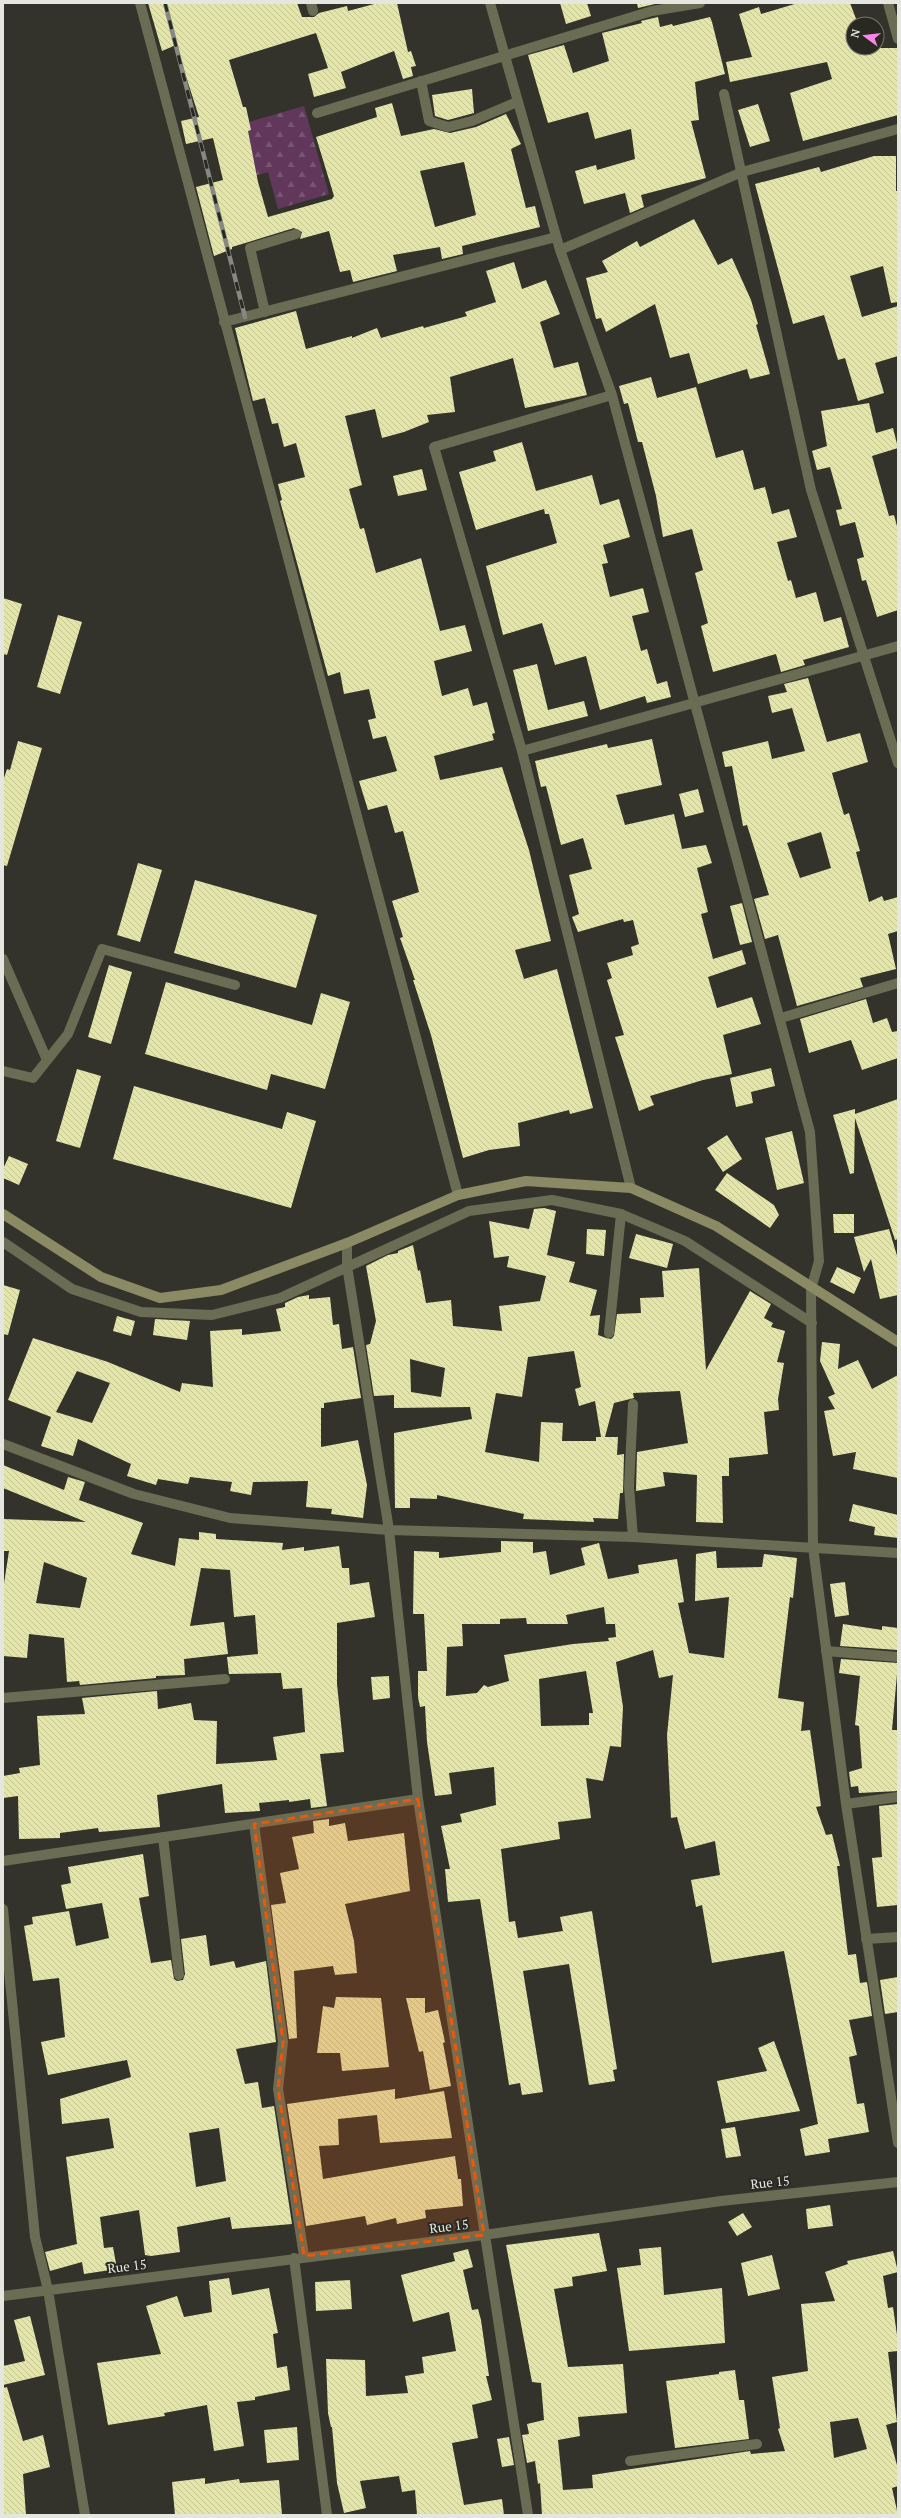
<svg xmlns="http://www.w3.org/2000/svg" width="901" height="2518" viewBox="0 0 901 2518" font-family="'PT Serif',serif">
	<style>
		.forest { fill: url(#forest-firs) }
		.building { fill: url(#building-back-hatch); fill-rule: evenodd }
		.lines { fill: none; stroke-linecap: round; stroke-linejoin: round }
		.service { stroke: #6b6c54; stroke-width: 10 }
		.minor { stroke: #6b6c54; stroke-width: 10 }
		.secondary { stroke: #8a8b65; stroke-width: 10 }
		.rail-casing { stroke: #888882; stroke-width: 4.5 }
		.rail { stroke: #292922; stroke-width: 3; stroke-dasharray: 9; stroke-linecap: butt }
		.marked { fill: #e8590c; fill-opacity: 0.2; stroke: #e8590c; stroke-width: 3; stroke-dasharray: 8 5; stroke-linejoin: round }
		.labels { text-anchor: middle; dominant-baseline: central; stroke-width: 4; stroke-linejoin: round; paint-order: stroke }
		.street-label { font-size: 13px; fill: #e6e6e1; stroke: #292922 }
	</style>
	<defs>
		<pattern id="forest-firs" width="22" height="20" patternUnits="userSpaceOnUse"><rect width="22" height="20" fill="#61385b"/><path d="M5 1l3.5 6h-7zM16 11l3.5 6h-7z" fill="#785572"/></pattern>
		<pattern id="building-back-hatch" width="6" height="6" patternUnits="userSpaceOnUse"><rect width="6" height="6" fill="#e3e6a8"/><path d="M-1 5l2 2M0 0l6 6M5-1l2 2" fill="none" stroke="#c3c694"/></pattern>
	</defs>
	<rect width="100%" height="100%" fill="#33332c"/>
	<path class="forest" d="M304,106L329,194L278,209L268,172L230,183L215,132Z"/>
	<path class="building" d="M148,3H297L302,17H314L319,13L347,6L348,11L378,3H397L408,52L411,51L416,66L411,67L413,76L403,79L394,51L341,72L346,88L314,97L308,74L328,68L316,33L229,60L243,107H246L251,130L248,131L258,182L268,217L332,199L334,196L316,137L377,117L375,108L392,103L401,136L434,129L450,133L476,127L506,114L521,144L511,149L526,208L535,206L540,227L462,246L463,254L442,259L440,247L393,255L397,271L353,282L350,270L340,272L329,231L300,239L302,232L294,228L232,247V249L214,256L196,187L223,180L213,138L186,144L181,121L199,117L176,45L162,51ZM464,162L476,215L435,227L420,171Z
		M560,3H587L591,16L566,24Z
		M637,3H655V4L638,8Z
		M798,3H850L858,24L865,22V24H853V48H898V115L803,141L790,93L832,79L827,62L730,82L726,62L752,57L739,14L759,7L761,14Z
		M658,17L660,27L672,24L673,26L710,17L712,22L725,74L695,82L699,120L691,121L706,178L641,195L644,207L630,213L625,193L584,204L575,171L596,165L597,170L635,159L631,129L595,139L588,112L548,123L528,55L564,45L573,73L609,61L602,33L642,23L641,21Z
		M472,89L474,113L448,120L435,116L432,95Z
		M758,104L770,141L750,147L738,110Z
		M874,156H896V191H898V302L891,303L883,266L850,276L862,317L898,306V356L875,363L884,393L858,401L845,358L838,360L824,315L793,324L755,184L819,167L821,172Z
		M694,219L718,265L732,258L751,300L758,324L756,325L770,374L750,379L747,369L698,384L689,353L670,358L655,304L606,332L601,318L596,319L586,278L608,272L602,261L637,241L640,247Z
		M514,262L522,289L546,280L560,314L540,322L554,368L578,362L587,395L525,408L513,358L450,377L455,412L427,415L429,422L404,432L382,438L375,409L345,416L362,485L349,489L360,529L364,528L376,573L421,558L440,631L465,625L472,651L434,661L442,696L468,688L473,706L487,702L495,733L492,734L494,740L434,756L440,780L502,767L529,850L551,941L515,950L524,979L557,969L593,1108L570,1114L569,1110L518,1123L520,1146L489,1150L463,1158L431,1035L413,980H415L400,938L403,937L392,901L419,892L403,831L395,833L387,805L368,810L359,781L397,771L386,736L373,739L368,720L376,718L369,689L344,694L340,672L328,676L280,501L282,500L278,484L305,477L296,443L284,447L278,423L272,424L265,398L253,401L235,328L296,311L306,349L352,336V338L377,328L381,338L423,326L424,328L467,316L465,312L496,302L486,271Z
		M651,377L657,398L696,387L716,458L743,450L754,490L765,487L772,514L789,509L797,537L777,542L788,581L791,580L796,598L816,592L824,622L841,617L849,647L803,660L805,665L781,672L776,654L713,672L701,626L708,623L695,573L703,570L692,529L663,537L656,496L642,442H638L628,403L624,404L619,386Z
		M869,403L876,433L893,428L898,448L872,456L889,516L894,515L898,530V610L877,617L866,580L862,581L857,559L864,557L855,522L840,526L836,510L842,509L830,467L817,470L812,451L827,446L821,411Z
		M522,442L536,491L592,475L600,505L619,499L630,537L603,545L608,563L602,564L610,597L643,588L649,612L632,616L641,651L647,649L657,684L667,681L671,697L647,703L645,696L600,710L586,656L555,665L542,623L503,635L486,566L557,543L549,514H545L544,509L476,530L459,472L496,461L493,451Z
		M422,469L427,490L398,496L393,476Z
		M3,598L22,604L7,655L3,654Z
		M58,615L82,622L60,694L37,687Z
		M537,664L548,710L584,701L588,716L528,731L513,670Z
		M808,678L827,742L860,733L868,762L832,773L844,815L849,813L860,851L856,852L869,902L882,896L884,901L898,897V931L888,934L896,969L860,978L863,987L797,1006L778,935L765,939L754,899L769,895L747,825L743,826L732,766L725,767L722,752L768,741L772,759L805,751L792,708L772,713L768,696L787,692L784,684ZM821,832L831,868L800,878L787,843Z
		M652,739L662,785L616,795L625,825L674,814L682,849L706,845L712,863L697,868L708,912L701,914L713,959L742,950L746,964L708,977L717,1008L752,997L761,1024L723,1035L732,1074L703,1080L650,1096L654,1105L639,1111L615,1037L624,1035L607,980L612,978L607,963L633,955L631,947L639,944L633,920L624,922L623,919L578,932L572,917L579,914L569,875L592,869L583,838L561,845L546,786L541,787L535,761L607,744L608,748Z
		M18,741L42,748L7,866L3,865V781L7,769L10,770Z
		M698,789L704,812L685,817L679,794Z
		M138,863L162,870L140,942L117,935Z
		M195,880L317,915L296,988L174,953Z
		M742,903L752,942L740,945L730,906Z
		M109,965L132,972L111,1044L88,1037Z
		M166,982L312,1025L321,993L350,1002L325,1089L271,1074L267,1090L145,1054Z
		M866,999L873,1023L887,1018L892,1032L898,1031V1058L862,1070L851,1040L809,1053L800,1019Z
		M771,1068L775,1086L751,1092L753,1103L736,1107L730,1078Z
		M77,1069L101,1076L80,1148L56,1141Z
		M134,1086L282,1129L287,1112L316,1121L291,1208L113,1159Z
		M898,1099V1239L895,1240L855,1118L854,1173L850,1174L833,1115L855,1109V1114Z
		M792,1131L804,1183L777,1190L765,1138Z
		M727,1135L742,1159L723,1172L707,1148Z
		M9,1156L28,1164L19,1185L3,1178V1169Z
		M727,1173L774,1205L779,1215L770,1228L715,1190Z
		M544,1208L556,1211L547,1255L575,1262L569,1282L597,1290L590,1316L600,1315L598,1335L606,1338L611,1339L614,1336L617,1314L641,1313L640,1298L664,1297L662,1271L699,1268L706,1370L750,1291L771,1304L764,1318L773,1323L771,1327L785,1331L777,1362L784,1363L778,1399L779,1410L764,1412L768,1454L729,1458V1476H722L723,1523L696,1522L697,1475L663,1472L665,1486L636,1491L637,1452L688,1443L680,1391L633,1393L634,1398L614,1403L605,1437H618L617,1455L624,1454L623,1493H620L618,1519L593,1518L594,1522L523,1519L524,1514L437,1495V1499L410,1498V1508H395L394,1433L472,1419L470,1407L394,1408V1395L374,1396L366,1345L370,1344L376,1321L366,1266L388,1255L398,1253V1251L413,1245L418,1271L420,1270L426,1303L451,1300L453,1326L502,1331L499,1306L540,1301L546,1276L507,1267L509,1256L494,1258L489,1221L529,1229L534,1209ZM574,1351L581,1387L575,1389L579,1406L595,1401L601,1437H596V1441H562L563,1423L541,1422L539,1462L485,1452L496,1393L522,1397L528,1357ZM410,1359L445,1368L441,1397L411,1392Z
		M833,1214H854V1233H834Z
		M587,1229L606,1230L604,1256L586,1254Z
		M889,1229L898,1259V1295L880,1299L871,1259L864,1272L854,1237Z
		M636,1234L673,1244L667,1268L629,1258Z
		M837,1267L861,1278L854,1294L830,1282Z
		M3,1285L20,1290L8,1335L3,1334Z
		M309,1295V1299L330,1297L333,1325L339,1324L342,1349L353,1347L361,1398L324,1403V1408H321V1447L358,1440L367,1485L363,1518L331,1514L332,1509L306,1507L308,1481L253,1482L251,1495L230,1491L232,1482L190,1477L188,1484L158,1479L156,1485L127,1476L131,1464L78,1439L73,1456L41,1446L51,1417L8,1400L33,1338L108,1362L180,1392L182,1383L213,1387L210,1331L242,1329V1335L281,1331L276,1309L285,1307V1303L298,1297ZM77,1371L110,1383L92,1423L56,1412Z
		M117,1316L135,1321L131,1336L113,1331Z
		M155,1319L190,1321L187,1340L153,1335Z
		M822,1342L840,1344L838,1369L858,1360L872,1389L898,1375V1478L853,1469L856,1452L833,1456L824,1411L835,1409L828,1397L835,1394L820,1361Z
		M3,1465L64,1490L68,1477L85,1482L79,1500L143,1523L131,1554L175,1566L179,1538L199,1540V1532L216,1534V1539L283,1543L282,1550L304,1547V1551L339,1546L342,1568H349L350,1585L369,1582L375,1617L337,1623V1684L344,1752L320,1754L327,1806L311,1808L310,1799L289,1802V1800L259,1803L260,1811L225,1813L222,1784L157,1795L160,1827L99,1832L98,1828L60,1833V1838L19,1839L18,1796L3,1798V1776L20,1773L19,1768L40,1765L37,1716L85,1714L82,1698L157,1691L158,1709L191,1703L194,1720L217,1721L216,1764L277,1760L273,1737L305,1732L302,1688L283,1689L281,1673L229,1674L227,1657L258,1654L255,1615L234,1617L230,1570L201,1568L190,1626L224,1622L228,1654L184,1659L185,1675L156,1676V1678L80,1685L79,1681L67,1682L64,1638L29,1634L27,1658L3,1656V1590L9,1551H3V1519L86,1522L3,1488ZM44,1562L87,1578L80,1608L36,1603Z
		M853,1504L898,1515V1538L874,1535L875,1527L849,1521Z
		M501,1541L533,1542V1553L546,1551L550,1575L585,1565L581,1548L599,1543L608,1579L639,1573L638,1565L677,1559L684,1602L678,1603L689,1653L724,1658L729,1597L695,1601L696,1554L716,1551L717,1568L762,1567L764,1554L797,1558L793,1598L790,1597L778,1698L804,1702L801,1731L810,1730L821,1806L816,1807L826,1835L832,1834L840,1866H837L848,1955L856,1954L860,1983L867,1982L872,2016L849,2020L857,2055L849,2057L857,2104L864,2103L869,2132L828,2139L830,2152L805,2156L800,2129L818,2124L784,1951L712,1963L702,1905L696,1907L691,1880L720,1875L715,1841L685,1849L677,1817L671,1818L667,1735L673,1675L659,1678L653,1650L616,1662L623,1707L621,1747L610,1746L603,1781L586,1778L591,1818L558,1822L560,1839L501,1849L509,1922L515,1921L518,1938L563,1931L560,1917L592,1911L617,2069L613,2070L615,2081L589,2085L569,1964L523,1971L543,2092L522,2095L520,2083L509,2085L480,1899L448,1902L445,1869H450L441,1826L462,1822L460,1814L496,1805L494,1767L449,1773L452,1794L435,1796L427,1742L425,1706L420,1707L418,1697V1671H427L424,1614H413L414,1551L439,1552V1558L501,1552ZM604,1607L606,1624H615L616,1637L608,1638L609,1641L573,1644L504,1655L509,1681L488,1687L484,1685L477,1693L446,1696L447,1647L463,1646L462,1624H500V1619L526,1618L527,1624H568L566,1615ZM586,1671L593,1713H589V1725L541,1726L539,1679Z
		M845,1582L849,1615L835,1617L830,1584Z
		M843,1624L882,1630V1626L898,1628V1650L840,1646Z
		M841,1659L898,1663L892,1730H898V1791L859,1793L858,1786L851,1787L849,1772L862,1768L859,1726L855,1725L860,1676L839,1673Z
		M389,1676L390,1698L373,1700L371,1677Z
		M898,1804V1905L877,1907L872,1858L882,1857L879,1806Z
		M329,1819V1826L345,1823L348,1841L404,1833L410,1891L345,1904L354,1941L357,1973L335,1975L333,1966L294,1971L297,2038L289,2039L271,1905L286,1903L280,1873L299,1869L292,1837L314,1833L313,1821Z
		M143,1854L149,1896L139,1898L151,1963L171,1960L174,1979L177,1981L183,1980L185,1974L181,1939L206,1935L210,1966L234,1961L236,1968L266,1961L276,2042L236,2049L245,2084L258,2082L262,2108L274,2106L292,2224L232,2229L230,2217L177,2227L180,2252L151,2256L145,2255L139,2210L100,2217L104,2248L113,2247L117,2269L84,2274L82,2262L50,2271L45,2252L77,2244L66,2157L114,2148L109,2118L62,2124L60,2099L131,2077L127,2060L48,2075L41,2042L65,2037L59,1978L33,1981L24,1926L33,1924L32,1917L69,1911L76,1946L109,1938L102,1903L66,1909L61,1885L71,1883L68,1867ZM219,2128L226,2181L196,2187L189,2133Z
		M898,1977V2012L885,2014L880,1980Z
		M336,1997L381,1998L389,2067L342,2071L340,2053H317L323,2006L334,2008Z
		M406,1998H425V2013L438,2010L445,2042L443,2043L451,2086L430,2090L423,2051L419,2052Z
		M774,2041L800,2111L726,2123L717,2081L767,2071L758,2048Z
		M395,2089V2099L444,2091L452,2138L380,2143L377,2115L338,2119L339,2145L319,2146L323,2179L455,2156L458,2179H461L463,2206L425,2210L426,2218L397,2224L396,2218L367,2225L365,2216L306,2226L287,2104Z
		M735,2127L741,2156L726,2158L721,2129Z
		M830,2205L833,2226L808,2229L806,2209Z
		M743,2213L752,2227L737,2236L728,2222Z
		M599,2233L607,2271L572,2277L573,2286L554,2289L568,2367L623,2364L627,2413L578,2417L580,2436L558,2440L563,2490L593,2488L592,2475L750,2451L751,2454L785,2451L778,2429L780,2428L772,2377L808,2371L801,2304L835,2301L825,2272L848,2264L847,2261L893,2251L898,2272L883,2276L888,2308L893,2307L898,2342V2351L888,2352L897,2422L886,2425L898,2469V2486L892,2488L898,2515H542L540,2483L538,2484L535,2461L527,2463L522,2435L529,2434L527,2424L544,2420L541,2383L532,2382L506,2245ZM858,2418L867,2449L834,2458L830,2422Z
		M661,2247L664,2295L722,2288L725,2343L629,2351L617,2268L641,2265L639,2249Z
		M468,2249L473,2267L463,2270L472,2310L478,2309L481,2320L489,2376H486L492,2400L472,2405L478,2438L452,2443L464,2505L502,2499L504,2515H417L415,2490L402,2492L399,2476L360,2481L366,2508L344,2513L337,2483L332,2427H331L328,2413L326,2359L365,2360L366,2396L408,2393L405,2376L424,2373L422,2357L456,2351L449,2312L413,2322L401,2275L455,2261L453,2253Z
		M772,2255L780,2289L748,2296L741,2263Z
		M229,2278L232,2295L269,2288L278,2333L273,2334L277,2368L287,2366L290,2390L255,2397V2400L237,2402L244,2446L214,2451L207,2405L164,2413L165,2416L108,2425L97,2363L161,2354L146,2306L177,2296L184,2317L212,2312L209,2281Z
		M350,2280L352,2309L316,2311L315,2282Z
		M30,2316L45,2375L3,2385V2366L25,2361L14,2320Z
		M735,2370L739,2400H744L749,2439L675,2448L666,2381L719,2374V2372Z
		M7,2387L23,2441L43,2435L50,2467L23,2474L26,2515H3V2388Z
		M297,2427L299,2460L267,2463L264,2430Z
		M509,2437L514,2465L502,2467L497,2439Z
		M205,2478V2484L239,2479L240,2483L279,2480L282,2515H175L172,2482Z"/>
	<g class="lines">
		<path class="service" d="M3,959L47,1060
			M3,1071L33,1078L68,1034L102,949L235,985
			M609,1333L621,1214
			M633,1404L629,1487L633,1537
			M826,1651L898,1657
			M163,1837L179,1975
			M866,1939L898,1937
			M630,2461L757,2444"/>
		<path class="minor" d="M140,3L458,1195
			M311,3L313,11
			M490,3L560,250L612,395L810,1132L819,1261L811,1289L813,1547L846,1804L898,2143
			M888,3L898,39
			M421,81L429,121L448,127L472,121L517,102
			M724,94L811,490L898,763
			M317,113L652,11L700,3
			M560,250L742,172L898,129
			M265,312L250,248L296,234
			M224,322L556,237
			M612,395L434,447L522,751L631,1188
			M522,751L898,646
			M781,1018L898,983
			M3,1242L72,1289L141,1312L212,1315L280,1298L469,1211L552,1200L621,1214L685,1241L812,1323
			M347,1243V1266L389,1530L418,1799L528,2515
			M3,1444L134,1494L230,1518L389,1530L633,1537L898,1553
			M3,1698L225,1679
			M846,1804L898,1797
			M254,1824L283,2042L278,2089L304,2256
			M3,1861L418,1799
			M3,1909L35,2237L48,2290L85,2515
			M294,2258L327,2515
			M3,2296L484,2235L721,2201L898,2182"/>
		<path class="secondary" d="M3,1214L101,1277L160,1298L221,1290L347,1243L458,1195L526,1181L631,1188L716,1226L898,1342"/>
		<g class="rail-casing">
			<path id="rail" d="M165,3L245,317"/>
		</g>
		<use href="#rail" class="rail"/>
	</g>
	<path class="marked" d="M418,1799L484,2235L304,2256L278,2089L283,2042L254,1824Z"/>
	<g class="labels">
		<g class="street-label">
			<text transform="translate(770 2182) rotate(-6)">Rue 15</text>
			<text transform="translate(449 2226) rotate(-7)">Rue 15</text>
			<text transform="translate(127 2266) rotate(-7)">Rue 15</text>
		</g>
	</g>
	<rect width="901" height="2518" fill="none" stroke="#e6e6e1" stroke-width="8"/>
	<g transform="translate(865 36) rotate(285)"><circle r="19" fill="#292922" stroke="#75756e"/>
	<path d="M0-3L7 15L0 10L-7 15Z" fill="#f987e9"/>
	<text y="-6" font-size="11" font-weight="bold" text-anchor="middle" fill="#e6e6e1">N</text>
	</g>
</svg>
